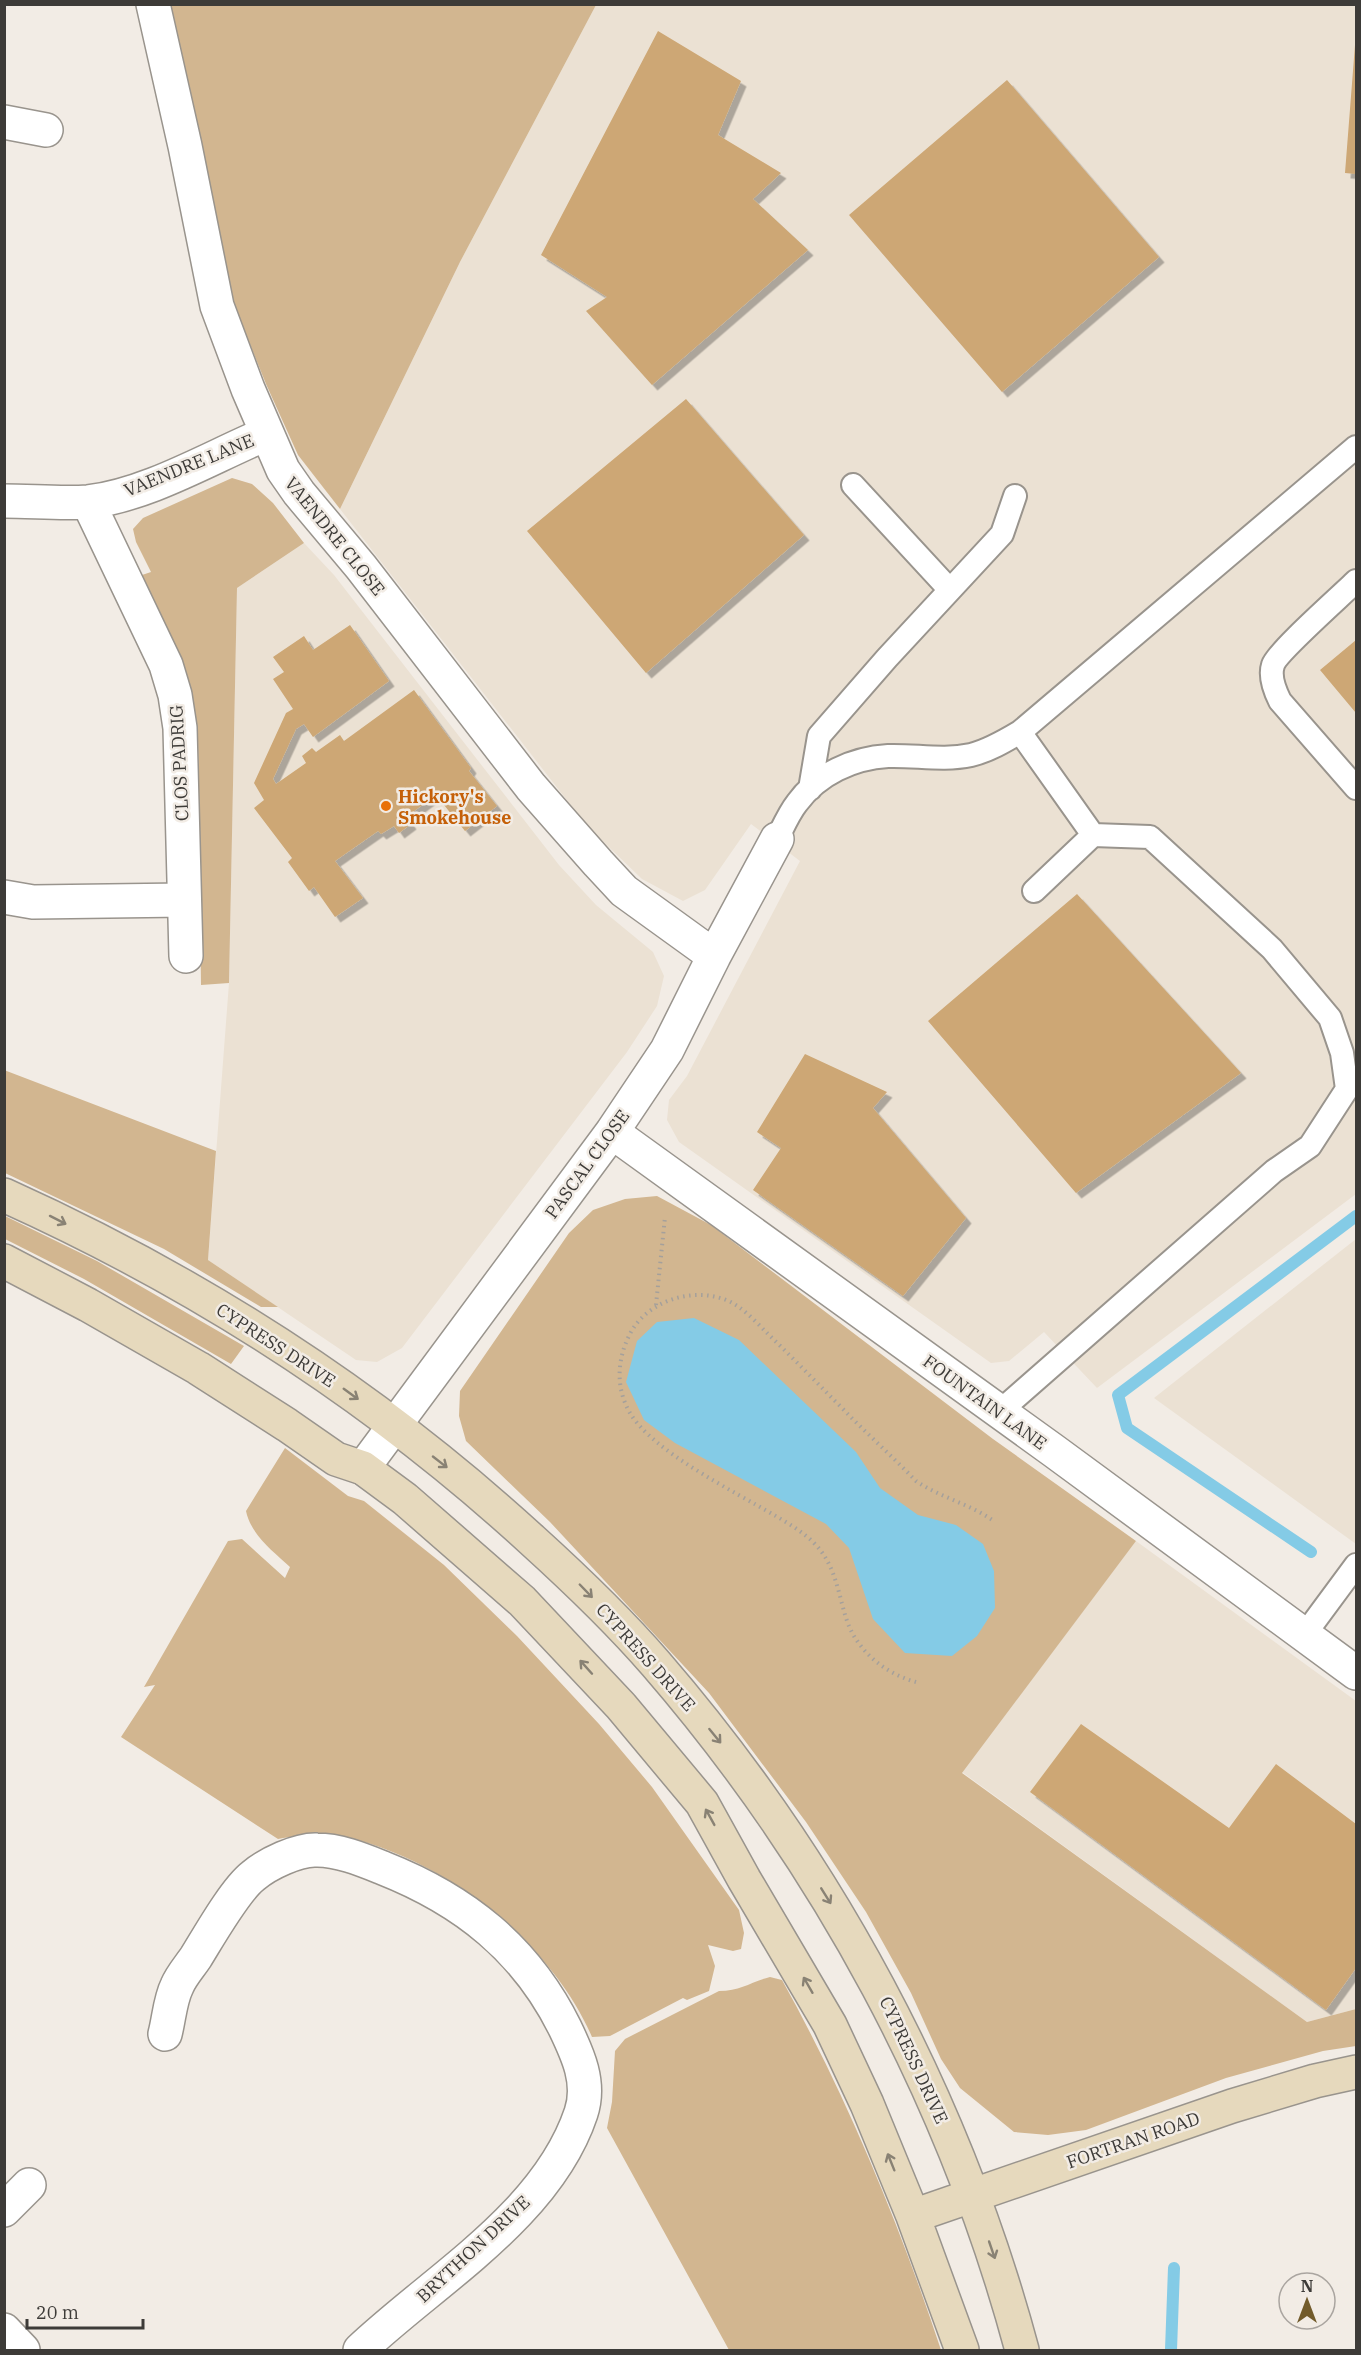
<svg xmlns="http://www.w3.org/2000/svg" width="1361" height="2355" viewBox="0 0 1361 2355" font-family="'IBM Plex Serif',serif">
	<style>
		.built { fill: #ebe1d3 }
		.green { fill: #d2b690 }
		.water { fill: #84cbe6 }
		.lines { fill: none; stroke-linecap: round; stroke-linejoin: round }
		.stream { stroke: #84cbe6; stroke-width: 12 }
		.building { fill: #cda774; filter: url(#shadow) }
		.lane-casing { stroke: #99948d; stroke-width: 26 }
		.street-casing { stroke: #99948d; stroke-width: 36 }
		.secondary-casing { stroke: #99948d; stroke-width: 36 }
		.path { stroke: #a5a09b; stroke-width: 4; stroke-dasharray: 1.5 4.5; stroke-linecap: butt }
		.lane { stroke: #fff; stroke-width: 22 }
		.street { stroke: #fff; stroke-width: 33 }
		.secondary { stroke: #e6d9bd; stroke-width: 33 }
		.oneway { stroke: #898274 }
		.food-dot { fill: #e8710a; stroke: #f2ece5; stroke-width: 2 }
		.labels { text-anchor: middle; dominant-baseline: central; stroke-width: 5; stroke-linejoin: round; paint-order: stroke }
		.street-label { font-size: 18px; fill: #3d3b38; stroke: #f2ece5 }
		.food-label { font-size: 18px; font-weight: bold; fill: #c56008; stroke: #f2ece5; text-anchor: start }
	</style>
	<defs>
		<filter id="shadow"><feDropShadow dx="5.5" dy="5.5" stdDeviation="0" flood-color="#0004"/></filter>
	</defs>
	<rect width="100%" height="100%" fill="#f2ece5"/>
	<path class="built" d="M596,5H1356V1194L1097,1388L1044,1332L1009,1361L991,1363L679,1142L667,1120L669,1100L687,1076L800,861L751,824L705,890L683,901L642,879L587,826L340,509L460,262Z
		M304,543L334,575L559,865L596,905L653,952L664,976L657,1006L627,1052L402,1348L377,1362L356,1360L208,1260L229,983L237,588Z
		M1356,1239V1544L1154,1398Z
		M1136,1541L1356,1701V2009L1307,2022L962,1772Z"/>
	<path class="green" d="M168,5H596L460,262L340,509L298,455L266,384L232,300Z
		M232,478L252,484L273,503L304,543L237,588L229,983L201,985L198,740L192,697L177,650L142,575L151,572L136,542L133,529L143,518Z
		M4,1070L216,1151L208,1260L278,1307H261L164,1249L5,1173Z
		M657,1196L711,1225L993,1439L1136,1541L962,1773L1307,2022L1356,2009V2046L1323,2051L1226,2078L1086,2130L1048,2135L1014,2132L960,2088L941,2059L911,1993L866,1912L806,1822L709,1693L550,1522L466,1441L459,1416L460,1391L569,1233L593,1210L625,1199Z
		M5,1216L97,1261L244,1346L231,1364L84,1279L5,1239Z
		M285,1448L348,1496L364,1501L444,1565L517,1636L599,1724L652,1787L739,1910L744,1933L741,1949L733,1951L708,1945L715,1966L709,1991L687,2000L683,1998L610,2036L592,2037C550,1940 440,1855 336,1835C317,1831 297,1836 278,1839L121,1737L155,1685L144,1687L228,1541L242,1539L285,1578L290,1567C273,1551 251,1535 246,1511Z
		M770,1977L782,1980C847,2097 899,2223 941,2350H729L607,2128L612,2102L615,2051L625,2039L719,1991C741,1991 750,1982 770,1977Z"/>
	<path class="water" d="M694,1318L739,1340L856,1452L880,1488L918,1515L956,1525L983,1544L994,1571L995,1608L977,1636L952,1656L905,1653L873,1619L849,1548L826,1524L675,1443L644,1420L626,1382L637,1341L657,1322Z"/>
	<g class="lines">
		<path class="stream" d="M1311,1552L1127,1428L1118,1395L1356,1216
			M1171,2350L1174,2268"/>
	</g>
	<path class="building" d="M658,31L741,81L718,135L781,173L753,199L808,250L652,385L586,311L607,297L541,255Z
		M1355,45H1356V174L1345,173Z
		M1007,80L1159,257L1002,392L849,215Z
		M686,399L804,535L646,673L527,531Z
		M350,625L389,681L313,737L304,724L296,729L273,779L276,784L306,763L302,756L312,748L316,752L340,735L344,741L414,690L471,768L469,771L497,806L465,831L436,795L406,817L411,824L399,833L394,826L381,834L378,831L335,861L363,898L335,917L314,887L309,891L288,862L292,858L254,808L264,800L254,783L286,713L293,709L273,679L284,672L273,657L304,636L313,650Z
		M1356,640V713L1320,670Z
		M1077,894L1241,1073L1076,1193L928,1021Z
		M805,1054L887,1092L873,1108L966,1218L903,1296L753,1190L781,1148L757,1132Z
		M1081,1724L1229,1828L1276,1764L1356,1824V1968L1326,2010L1030,1792Z"/>
	<g class="lines">
		<g class="lane-casing">
			<path id="lane" d="M853,485L950,590
				M1356,581C1342,595 1277,652 1273,665C1269,677 1275,691 1280,701L1356,788
				M1020,732L1093,835L1034,891
				M810,789L819,736L887,658L1002,534L1015,496
				M777,839C783,827 789,813 797,803C818,774 853,758 888,756C916,755 943,761 971,755C988,751 1005,741 1020,732L1356,447
				M999,1412L1274,1171L1310,1146L1347,1089L1342,1053L1330,1018L1272,949L1150,837L1093,835
				M1305,1634L1356,1565"/>
		</g>
		<g class="street-casing">
			<path id="street" d="M153,4L185,146L217,306L248,389L283,470L299,493L361,567L531,787L598,863L624,891L714,956
				M4,122L46,130
				M4,501C32,501 61,504 88,502C148,495 211,457 266,434
				M88,502L166,665L175,695L180,728L186,956
				M4,897L33,902L184,900
				M612,1132L1054,1451L1356,1673
				M363,1468L612,1132L667,1050L714,956L777,839
				M165,2034C169,2019 170,2000 177,1986C181,1976 190,1966 196,1957C209,1936 235,1890 253,1876C267,1864 298,1849 317,1850C339,1850 363,1860 383,1868C464,1900 526,1949 565,2028C578,2055 591,2083 581,2113C547,2215 434,2280 360,2350
				M4,2210L29,2185
				M4,2330L23,2350"/>
		</g>
		<g class="secondary-casing">
			<path id="secondary" d="M4,1195C197,1282 376,1397 532,1540C575,1579 618,1620 656,1664C828,1863 954,2097 1022,2350
				M4,1261L88,1305L198,1368L287,1425L336,1459L363,1468L405,1499L522,1601L621,1706L702,1803L744,1879L830,2025L867,2104L913,2216L962,2350
				M913,2216L1232,2106L1315,2081L1356,2072"/>
		</g>
		<path class="path" d="M656,1305L665,1217
			M916,1682C886,1674 858,1652 847,1621C838,1594 836,1565 814,1543C803,1532 788,1523 774,1515C735,1492 652,1451 630,1413C615,1387 617,1358 631,1332C649,1300 693,1287 726,1300C742,1306 756,1322 768,1334C793,1358 817,1383 842,1408C866,1433 892,1456 916,1481C941,1498 971,1504 995,1522"/>
		<use href="#lane" class="lane"/>
		<use href="#street" class="street"/>
		<use href="#secondary" class="secondary"/>
	</g>
	<defs><path id="oneway-shaft" d="M-6 0H5M1.5-3L5.5 0L1.5 3" fill="none" stroke-width="1.6" stroke-linecap="round" stroke-linejoin="round" transform="scale(1.5)"/></defs>
	<g class="oneway">
		<use href="#oneway-shaft" transform="translate(58 1220) rotate(27)"/>
		<use href="#oneway-shaft" transform="translate(351 1394) rotate(36)"/>
		<use href="#oneway-shaft" transform="translate(440 1462) rotate(38)"/>
		<use href="#oneway-shaft" transform="translate(586 1591) rotate(46)"/>
		<use href="#oneway-shaft" transform="translate(586 1667) rotate(-132)"/>
		<use href="#oneway-shaft" transform="translate(715 1736) rotate(51)"/>
		<use href="#oneway-shaft" transform="translate(710 1817) rotate(-119)"/>
		<use href="#oneway-shaft" transform="translate(826 1896) rotate(58)"/>
		<use href="#oneway-shaft" transform="translate(808 1985) rotate(-120)"/>
		<use href="#oneway-shaft" transform="translate(891 2162) rotate(-112)"/>
		<use href="#oneway-shaft" transform="translate(992 2250) rotate(71)"/>
	</g>
	<circle class="food-dot" cx="386" cy="806" r="6"/>
	<g class="labels">
		<g class="street-label">
			<text transform="translate(189 465) rotate(-22)">VAENDRE LANE</text>
			<text transform="translate(335 536) rotate(51)">VAENDRE CLOSE</text>
			<text transform="translate(179 763) rotate(-93)">CLOS PADRIG</text>
			<text transform="translate(587 1164) rotate(-54)">PASCAL CLOSE</text>
			<text transform="translate(276 1345) rotate(33)">CYPRESS DRIVE</text>
			<text transform="translate(985 1402) rotate(36)">FOUNTAIN LANE</text>
			<text transform="translate(646 1657) rotate(48)">CYPRESS DRIVE</text>
			<text transform="translate(914 2060) rotate(65)">CYPRESS DRIVE</text>
			<text transform="translate(1133 2140) rotate(-19)">FORTRAN ROAD</text>
			<text transform="translate(473 2249) rotate(-43)">BRYTHON DRIVE</text>
		</g>
		<g class="food-label">
			<text x="398" y="796">Hickory's<tspan x="398" dy="21">Smokehouse</tspan></text>
		</g>
	</g>
	<rect width="1361" height="2355" fill="none" stroke="#3d3b38" stroke-width="12"/>
	<g transform="translate(1307 2301)"><circle r="28" fill="#f2ece5" stroke="#aaa5a0" stroke-width="1.5"/>
	<path d="M0-4.5L10 22L0 15L-10 22Z" fill="#725b2b"/>
	<text y="-9" font-size="16" font-weight="bold" text-anchor="middle" fill="#3d3b38">N</text>
	</g>
	<path d="M27 2319v9h116v-9" fill="none" stroke="#3d3b38" stroke-width="3"/>
	<text x="36" y="2319" font-size="18" fill="#3d3b38" stroke="#f2ece5" stroke-width="4.5" paint-order="stroke">20 m</text>
</svg>
